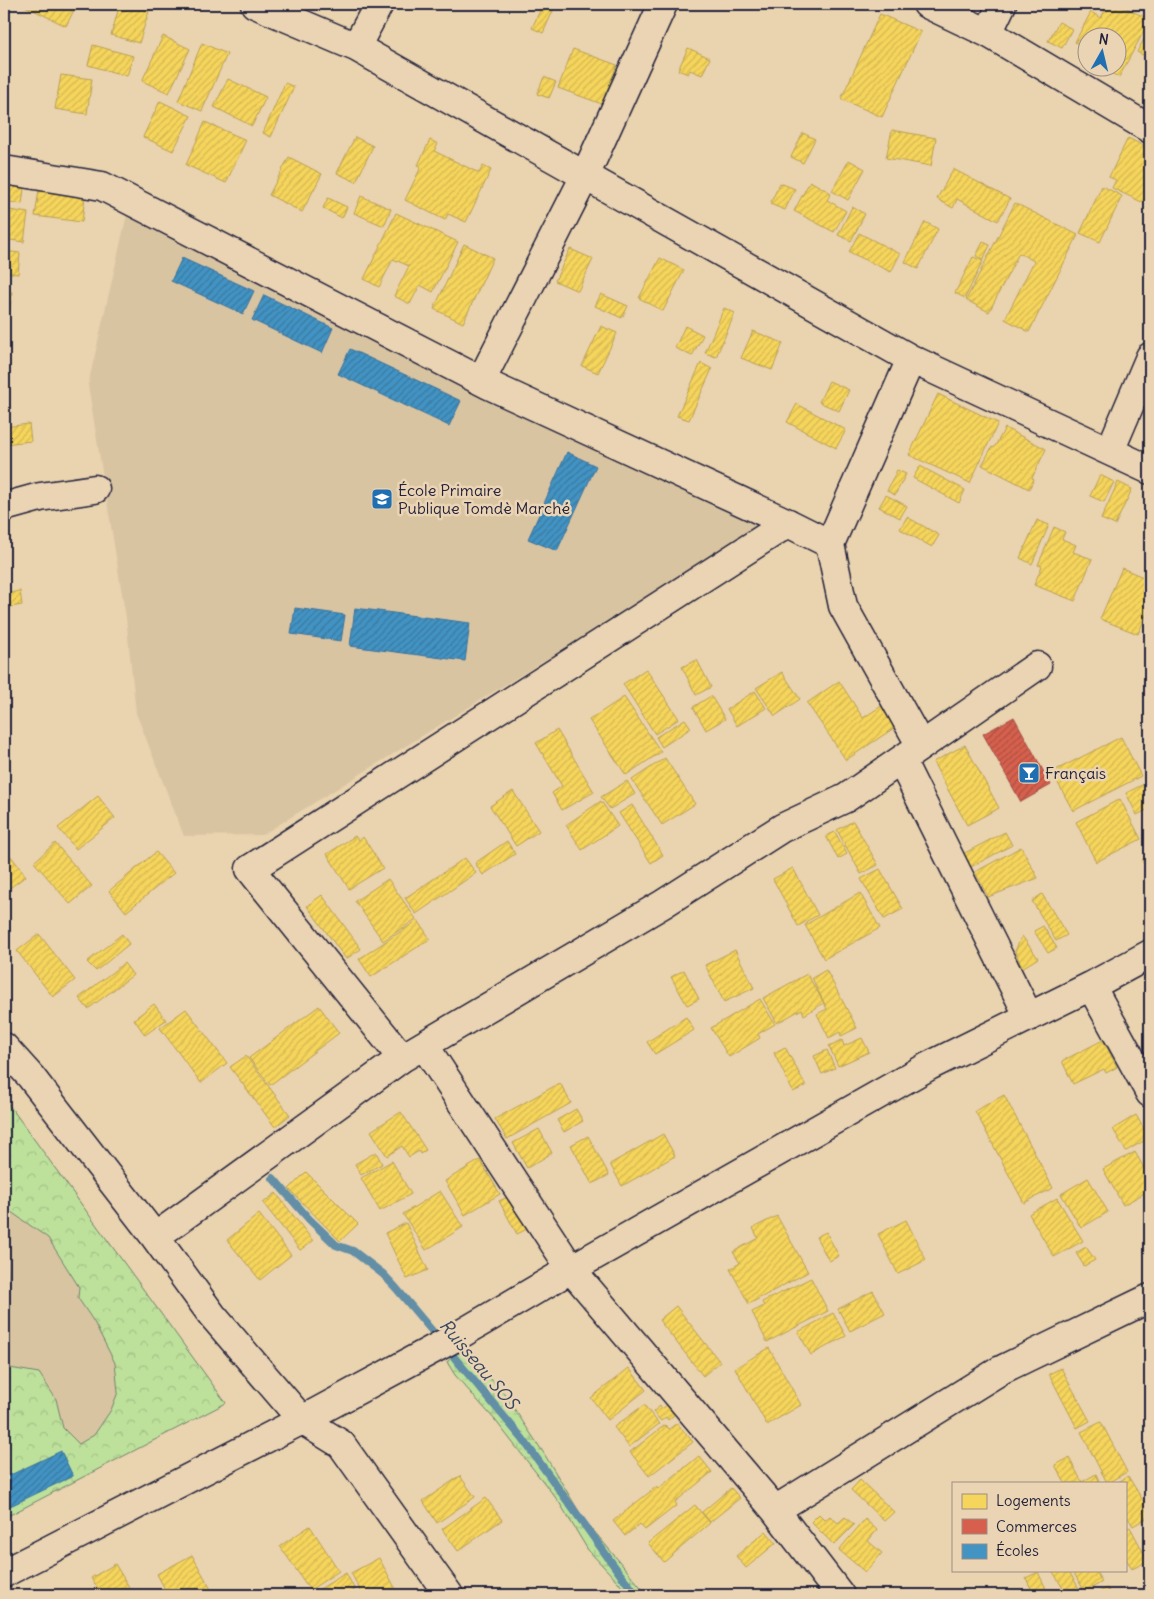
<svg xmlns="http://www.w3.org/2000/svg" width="1154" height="1599" viewBox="0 0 1154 1599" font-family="Delius,sans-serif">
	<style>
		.built { fill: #d9c4a2 }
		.forest { fill: url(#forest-crowns); stroke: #70826b }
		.wetland { fill: url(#wetland-marsh); stroke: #70826b }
		.homes { fill: url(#homes-hatch); stroke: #b69f52 }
		.shops { fill: url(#shops-hatch); stroke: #a04d48 }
		.schools { fill: url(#schools-hatch); stroke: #39719a }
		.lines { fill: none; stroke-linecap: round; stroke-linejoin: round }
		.stream { stroke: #628ea6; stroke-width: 8 }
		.minor-casing { stroke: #22223b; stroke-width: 31 }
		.minor { stroke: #ebd4b4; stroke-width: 28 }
		.labels { text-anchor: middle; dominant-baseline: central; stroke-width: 5; stroke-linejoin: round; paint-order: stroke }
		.poi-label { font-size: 16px; fill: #22223b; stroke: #ebd4b4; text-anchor: start }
		.water-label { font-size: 18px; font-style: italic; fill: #37465f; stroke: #ebd4b4 }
	</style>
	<defs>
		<pattern id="forest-crowns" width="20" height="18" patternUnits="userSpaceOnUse" patternTransform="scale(1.25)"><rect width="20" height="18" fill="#bde19b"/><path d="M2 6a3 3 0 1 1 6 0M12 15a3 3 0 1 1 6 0" fill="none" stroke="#a2c186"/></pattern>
		<pattern id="wetland-marsh" width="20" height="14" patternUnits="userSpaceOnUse" patternTransform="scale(1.25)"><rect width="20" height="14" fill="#bde19b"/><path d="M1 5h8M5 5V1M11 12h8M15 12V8" fill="none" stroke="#a2c186"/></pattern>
		<pattern id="homes-hatch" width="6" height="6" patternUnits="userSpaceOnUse" patternTransform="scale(1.25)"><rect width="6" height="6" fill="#f6d55c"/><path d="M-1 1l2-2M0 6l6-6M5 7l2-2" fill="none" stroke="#d3b751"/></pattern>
		<pattern id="shops-hatch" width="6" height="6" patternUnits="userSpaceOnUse" patternTransform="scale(1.25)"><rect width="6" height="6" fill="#d6604d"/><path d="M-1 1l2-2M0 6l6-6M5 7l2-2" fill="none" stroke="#ad4f41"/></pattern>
		<pattern id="schools-hatch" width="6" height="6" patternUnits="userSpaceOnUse" patternTransform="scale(1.25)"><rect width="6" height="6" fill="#4393c3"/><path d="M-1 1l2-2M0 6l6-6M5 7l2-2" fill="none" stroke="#3878a0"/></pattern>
	</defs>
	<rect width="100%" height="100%" fill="#ead3af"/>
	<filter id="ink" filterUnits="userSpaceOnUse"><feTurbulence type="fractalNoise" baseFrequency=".02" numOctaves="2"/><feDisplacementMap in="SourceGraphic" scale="10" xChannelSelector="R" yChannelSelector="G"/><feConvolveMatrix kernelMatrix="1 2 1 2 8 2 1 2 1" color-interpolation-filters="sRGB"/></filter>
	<g filter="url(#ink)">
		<path class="built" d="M128,210L762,526L262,835L184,836L136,713L126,618L88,385Z
			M4,1098L226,1403L4,1518Z"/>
		<path class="forest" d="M4,1098L226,1403L4,1518V1367L39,1373L56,1399L63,1428L79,1444L94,1435L111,1410L118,1392L115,1363L94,1322L78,1298L79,1287L48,1238L4,1207Z"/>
		<path class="wetland" d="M459,1351L483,1370L505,1395L543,1452L583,1518L644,1591L651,1595H627L619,1583L588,1550L559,1502L495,1420L455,1375L447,1362Z"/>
		<path class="homes" d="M21,4H77L66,26Z
			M120,4L149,11L139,43L111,35Z
			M543,4H556L543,33L532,28Z
			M1108,4H1119L1150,20L1119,77L1100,68H1116V38H1086V60L1079,56L1085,47L1075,42L1091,12L1101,18Z
			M880,14L921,32L882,117L841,99Z
			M1059,22L1072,29L1062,48L1048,41Z
			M1150,28V55L1149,58L1137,52Z
			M163,36L190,49L169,93L142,81Z
			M202,43L227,54L202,111L178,101Z
			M93,45L133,56L127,76L88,65Z
			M688,48L710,58L702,75L690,70L688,74L678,70Z
			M573,49L617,65L602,104L558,88Z
			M61,75L92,79L87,114L55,109Z
			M544,77L556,82L549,98L537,94Z
			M228,79L266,97L252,126L214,107Z
			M285,83L294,87L271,137L263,133Z
			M160,101L191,116L173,151L143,137Z
			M205,122L246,140L226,183L186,165Z
			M892,130L936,138L931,166L886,158Z
			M803,133L815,139L803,163L791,157Z
			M355,137L373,146L356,182L337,173Z
			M1128,138L1150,149V206L1112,188L1116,180L1109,177Z
			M430,140L438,144L434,151L479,173L483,166L491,170L466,222L448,214L445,220L405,200L421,167L418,165Z
			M289,157L322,174L302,212L269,195Z
			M849,160L865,169L848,200L832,191Z
			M953,169L1010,199L998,221L957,199L953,208L937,199Z
			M810,181L831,193L827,200L846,211L834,232L794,211Z
			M780,183L795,189L785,210L770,204Z
			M4,185L24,188L22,204L4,201Z
			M1102,186L1122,196L1100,242L1080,233Z
			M39,190L85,196L82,222L35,216Z
			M361,196L391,209L384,226L354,213Z
			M328,198L347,207L342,218L323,208Z
			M1015,203L1078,235L1029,332L1005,319L1034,261L1019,253L989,312L966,300Z
			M852,207L865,214L851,241L838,235Z
			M4,209L28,213L24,242L4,239Z
			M396,213L458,242L433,292L420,285L410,304L394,296L409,266L393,259L379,287L364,279Z
			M925,222L938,229L918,269L905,262Z
			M859,233L900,254L891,272L849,252Z
			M983,242L990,245L983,260L976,256Z
			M464,244L493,258L463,323L434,309Z
			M570,249L593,259L578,291L555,281Z
			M4,251L20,253L18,274L4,272Z
			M973,257L983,261L965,298L955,293Z
			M660,258L684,270L663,311L639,298Z
			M4,291L12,292L9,317L4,316Z
			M601,294L628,306L622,318L595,306Z
			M724,308L735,313L716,357L705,353Z
			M601,326L617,333L598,373L582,366Z
			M685,326L703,335L692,356L675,348Z
			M753,331L783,343L772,370L741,358Z
			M701,363L712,369L689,420L677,416Z
			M829,381L849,390L839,411L819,402Z
			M938,394L998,423L970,483L909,455Z
			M797,404L846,430L836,448L787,422Z
			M29,424L31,441L4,444V427Z
			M1005,428L1046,449L1032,478L1034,479L1029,489L982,465L992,447L994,448Z
			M920,466L965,490L959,503L913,478Z
			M897,470L906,474L895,495L887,491Z
			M1100,475L1114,482L1104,502L1090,496Z
			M1118,482L1132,489L1115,525L1101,519Z
			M886,495L907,506L900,518L879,507Z
			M907,517L939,535L932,547L900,529Z
			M1037,520L1049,525L1032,564L1020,558Z
			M1054,527L1065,532L1062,539L1076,545L1073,552L1092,559L1075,601L1034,585L1042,566L1038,565Z
			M1122,568L1150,580V606L1138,634L1100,619Z
			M20,591L22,605L4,608V594Z
			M697,660L711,687L696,695L682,667Z
			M646,669L679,719L655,734L623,684Z
			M782,672L800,699L775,716L756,688Z
			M839,681L863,718L883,705L897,726L846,760L807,703Z
			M755,691L766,708L737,726L727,709Z
			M711,696L725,719L706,730L693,707Z
			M624,697L661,752L626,775L589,720Z
			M685,719L691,728L662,747L656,737Z
			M557,730L594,792L562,810L552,793L562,786L536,743Z
			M1121,737L1141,776L1073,811L1052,772Z
			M965,745L999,808L967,825L933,762Z
			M665,758L695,804L662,825L632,780Z
			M627,781L635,794L610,809L601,797Z
			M1150,781V808L1137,815L1126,793Z
			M513,791L539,831L516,846L490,806Z
			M98,796L115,818L76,849L58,828Z
			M1120,799L1141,839L1096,862L1076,822Z
			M601,801L618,826L582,850L566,825Z
			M632,805L663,855L651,863L619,813Z
			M853,821L878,865L861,874L837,830Z
			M835,832L847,854L838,859L826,836Z
			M1005,832L1012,845L969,868L961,855Z
			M355,836L358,840L363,837L383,868L349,889L327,854Z
			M507,841L515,854L483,875L475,863Z
			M55,843L92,886L70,904L34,862Z
			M4,847L26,876L4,892Z
			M1021,847L1038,878L988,897L975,872Z
			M156,852L174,873L126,912L109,891Z
			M1150,856V876L1142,860Z
			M465,858L476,873L416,914L405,898Z
			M793,868L818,915L798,926L773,879Z
			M880,869L903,909L884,919L861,879Z
			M388,879L416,919L383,941L355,901Z
			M860,893L880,928L824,959L805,925Z
			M1042,894L1067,935L1056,941L1032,901Z
			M322,895L361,949L346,959L307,906Z
			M418,920L430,939L371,977L359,959Z
			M1043,926L1057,948L1048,953L1034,931Z
			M39,934L75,980L53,997L17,951Z
			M122,934L129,944L96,971L87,962Z
			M1022,936L1038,958L1022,968L1015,951Z
			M735,950L754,988L724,1002L705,965Z
			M124,963L133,975L88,1009L79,998Z
			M684,970L699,999L687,1005L671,977Z
			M826,970L857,1028L841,1036L840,1032L829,1038L817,1014L827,1009L812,978Z
			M807,974L824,1003L804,1015L802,1009L777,1023L763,998Z
			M760,999L775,1024L758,1034L760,1038L729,1057L711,1028Z
			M154,1004L166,1020L145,1035L134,1019Z
			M319,1006L339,1033L270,1085L249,1058Z
			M186,1009L227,1063L201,1083L160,1028Z
			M686,1017L694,1030L655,1054L647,1042Z
			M862,1038L869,1052L838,1066L829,1046L842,1040L844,1046Z
			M1103,1040L1117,1067L1106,1073L1104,1069L1073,1084L1062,1061Z
			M785,1047L806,1086L793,1092L774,1053Z
			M827,1050L835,1068L822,1074L814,1056Z
			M246,1056L290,1115L275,1127L230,1067Z
			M560,1083L571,1103L507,1139L495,1119Z
			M1004,1095L1053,1188L1024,1203L975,1111Z
			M576,1109L583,1121L564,1132L557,1120Z
			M401,1112L426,1150L420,1154L419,1151L409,1157L402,1146L387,1156L371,1131Z
			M1136,1115L1149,1138L1126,1151L1113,1129Z
			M539,1129L552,1153L527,1168L513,1143Z
			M663,1134L675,1156L622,1186L610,1164Z
			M588,1136L609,1175L592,1184L571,1145Z
			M376,1152L382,1164L361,1175L355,1164Z
			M1135,1152L1144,1168L1148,1166L1150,1169V1190L1123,1205L1103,1169Z
			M480,1160L500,1194L465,1215L445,1181Z
			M392,1161L411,1194L380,1211L361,1178Z
			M306,1172L358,1224L340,1241L289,1189Z
			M1088,1178L1108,1212L1081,1228L1061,1194Z
			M440,1191L463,1227L426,1250L403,1214Z
			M276,1193L313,1241L300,1250L263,1203Z
			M514,1194L531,1227L517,1234L499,1201Z
			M1057,1198L1083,1241L1054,1257L1029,1214Z
			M259,1214L291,1255L260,1280L227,1240Z
			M777,1216L808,1272L749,1304L730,1269L740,1263L733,1252L758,1238L753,1228Z
			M906,1220L926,1260L898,1274L878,1234Z
			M406,1223L428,1270L407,1279L385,1233Z
			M826,1232L839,1256L829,1261L816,1237Z
			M1086,1247L1095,1260L1084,1266L1076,1253Z
			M811,1278L828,1311L767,1342L752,1312L764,1306L762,1302Z
			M873,1291L885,1313L850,1331L838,1309Z
			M676,1306L720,1362L703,1376L659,1320Z
			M833,1313L846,1336L811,1355L798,1332Z
			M769,1348L801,1405L767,1425L735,1368Z
			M629,1368L646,1390L608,1420L591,1398Z
			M1061,1368L1090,1421L1077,1428L1049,1374Z
			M644,1405L659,1424L629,1447L614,1427Z
			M667,1405L675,1414L668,1420L666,1417L661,1421L653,1412L660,1406L662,1409Z
			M1101,1422L1127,1472L1107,1483L1081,1432Z
			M677,1423L693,1442L649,1476L630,1452L665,1425L669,1429Z
			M699,1456L712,1472L675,1502L677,1505L645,1530L640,1524L625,1536L613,1521L656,1487L658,1489Z
			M1069,1458L1082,1482L1096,1474L1100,1483H1065L1055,1465Z
			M460,1476L475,1497L437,1523L423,1501Z
			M1128,1476L1150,1512V1516L1133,1526L1125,1513V1483H1117Z
			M860,1480L894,1512L884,1521L851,1490Z
			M731,1488L740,1498L710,1522L702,1512Z
			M486,1498L502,1520L458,1551L442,1529Z
			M695,1505L710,1523L664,1562L648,1543Z
			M819,1514L825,1520L830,1516L838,1523L845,1517L854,1525L834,1545L811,1522Z
			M865,1519L877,1530L868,1541L882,1553L865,1572L839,1550Z
			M310,1526L339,1571L310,1590L280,1546Z
			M1130,1527L1148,1561L1132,1569L1125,1557V1530Z
			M766,1531L776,1543L746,1568L736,1556Z
			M192,1555L214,1595H168L157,1574Z
			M379,1558L399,1595H363L351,1573Z
			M115,1564L129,1587L116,1595H102L91,1578Z
			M1052,1570H1068L1083,1595H1067Z
			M1072,1570H1095L1102,1582L1085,1592Z
			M1038,1572L1049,1595H1034L1026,1578Z
			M346,1573L355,1590L345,1595H315L313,1593Z
			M1107,1588L1111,1595H1093Z"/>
		<path class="shops" d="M1014,717L1051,785L1021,802L983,734Z"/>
		<path class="schools" d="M182,258L254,291L243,314L171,281Z
			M264,295L333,328L322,353L252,320Z
			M350,349L461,401L449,426L338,374Z
			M567,452L596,466L557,551L528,539Z
			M295,608L345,615L341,641L291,634Z
			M355,608L470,623L465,661L350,646Z
			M4,1247H7L9,1331H4Z
			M61,1451L73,1476L4,1509V1478Z"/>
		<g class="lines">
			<path class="stream" d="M273,1178L309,1219L336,1245L353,1251L383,1274L396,1288L522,1438L620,1574L637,1595"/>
			<g class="minor-casing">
				<path id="minor" d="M255,4L356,47
					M379,4L356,47L911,359L1150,470
					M927,4L988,33L1150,129
					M988,33L1002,4
					M4,170L102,186L489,385L788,523L830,544
					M911,359L830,544L843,606L921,746
					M481,381L585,176L663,4
					M1110,451L1150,357
					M4,507L40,497L95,489
					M901,760L1029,1017
					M1091,986L1150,1093
					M424,1045L571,1269L775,1510L840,1595
					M4,1047L31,1077L155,1237L212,1315L302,1420L341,1444L449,1595
					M402,1058L250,869L788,523
					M155,1237L402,1058L663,904L782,828L846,798L1037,666
					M775,1510L1001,1370L1150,1298
					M4,1573L302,1420L454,1338L571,1269L929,1066L1091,986L1150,954"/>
			</g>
			<use href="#minor" class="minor"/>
		</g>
	</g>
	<defs>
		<g id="school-square" transform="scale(1.125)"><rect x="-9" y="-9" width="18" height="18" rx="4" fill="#1f6fb2" stroke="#ebd4b4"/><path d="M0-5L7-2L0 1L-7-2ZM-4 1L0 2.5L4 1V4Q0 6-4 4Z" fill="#fff"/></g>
		<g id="bar-square" transform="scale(1.125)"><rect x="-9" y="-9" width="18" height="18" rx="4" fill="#1f6fb2" stroke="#ebd4b4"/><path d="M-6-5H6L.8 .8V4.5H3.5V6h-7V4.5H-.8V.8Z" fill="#fff"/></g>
	</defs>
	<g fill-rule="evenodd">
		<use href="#school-square" x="382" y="499"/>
		<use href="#bar-square" x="1029" y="773"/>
	</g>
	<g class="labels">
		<g class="poi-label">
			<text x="398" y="490">École Primaire<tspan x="398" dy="18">Publique Tomdè Marché</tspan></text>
			<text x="1045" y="773">Français</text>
		</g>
		<g class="water-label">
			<text transform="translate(479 1364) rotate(50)">Ruisseau SOS</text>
		</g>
	</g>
	<rect width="1154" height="1599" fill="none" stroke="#ebd4b4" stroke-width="20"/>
	<rect x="10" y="10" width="1134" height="1579" fill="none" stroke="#22223b" stroke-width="2" filter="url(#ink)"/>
	<rect x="952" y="1482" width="175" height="90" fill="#ebd4b4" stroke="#9b8d84"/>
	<rect x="962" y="1494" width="25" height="15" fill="#f6d55c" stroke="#9b8d84"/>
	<text x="996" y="1506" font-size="15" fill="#22223b">Logements</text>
	<rect x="962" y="1519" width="25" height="15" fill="#d6604d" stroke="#9b8d84"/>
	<text x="996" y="1532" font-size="15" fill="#22223b">Commerces</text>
	<rect x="962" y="1544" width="25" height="15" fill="#4393c3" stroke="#9b8d84"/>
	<text x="996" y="1556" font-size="15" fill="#22223b">Écoles</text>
	<g transform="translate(1102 52) rotate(8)"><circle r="24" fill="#ebd4b4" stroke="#9b8d84"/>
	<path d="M0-4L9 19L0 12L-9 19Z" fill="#1f6fb2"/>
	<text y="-8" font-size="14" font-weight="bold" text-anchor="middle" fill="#22223b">N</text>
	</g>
</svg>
